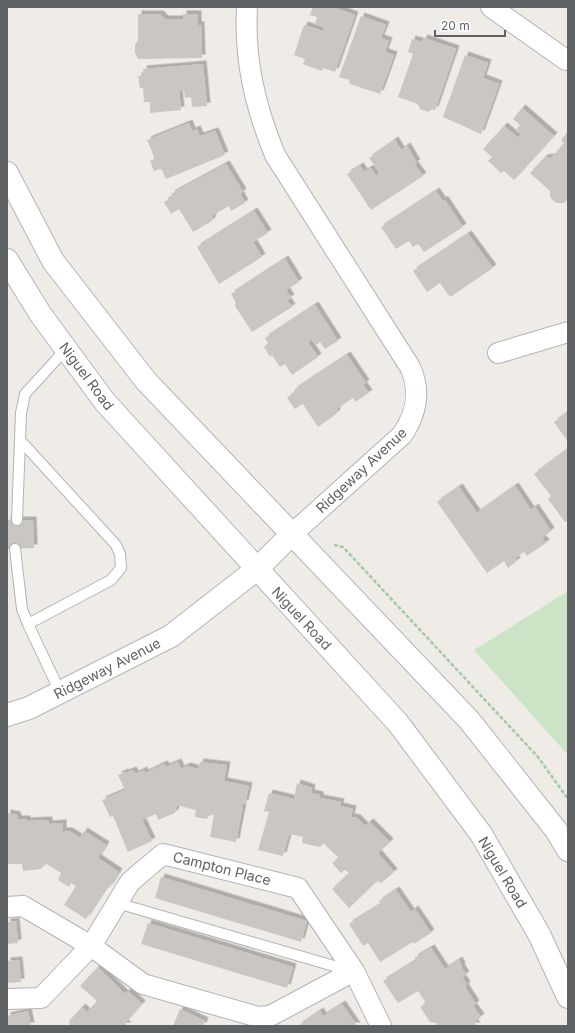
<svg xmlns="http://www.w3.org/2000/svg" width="575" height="1033" viewBox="0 0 575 1033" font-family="Inter,sans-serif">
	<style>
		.green { fill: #cae4c5 }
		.building { fill: #cac6c2; filter: url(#shadow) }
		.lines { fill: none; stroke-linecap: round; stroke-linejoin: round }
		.lane-casing { stroke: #b1b4b7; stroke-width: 12 }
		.street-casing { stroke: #b1b4b7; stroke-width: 22 }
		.secondary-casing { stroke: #b2b6b9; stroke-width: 24 }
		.path { stroke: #a2caa6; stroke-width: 2.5; stroke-dasharray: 4 2; stroke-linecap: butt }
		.lane { stroke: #fff; stroke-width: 10 }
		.street { stroke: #fff; stroke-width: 20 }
		.secondary { stroke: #fff; stroke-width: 22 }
		.labels { text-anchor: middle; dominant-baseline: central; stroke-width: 3; stroke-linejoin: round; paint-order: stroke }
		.street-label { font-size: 14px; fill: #5e6265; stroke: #fff }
	</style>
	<defs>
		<filter id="shadow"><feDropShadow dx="3.5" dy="-3.5" stdDeviation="0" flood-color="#0004"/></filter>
	</defs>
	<rect width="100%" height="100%" fill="#efebe6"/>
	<path class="green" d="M568,591V755L474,650Z"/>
	<path class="building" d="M313,7H332L355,15L335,72L323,68L322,71L303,64L305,59L294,55L304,25L323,31L324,27L315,24L317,17L310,15Z
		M138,14H160L165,19H183V14H198V25H201L202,58L138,59L135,53V45L138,40Z
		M361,16L386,25L381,38L389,41L385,52L394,55L380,94L350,84L349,80L339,77Z
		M424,38L456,49L435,110L432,109L428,112L420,109L418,104L398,97L413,54L408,52L412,39L422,42Z
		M465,55L488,63L483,78L499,84L481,134L443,117Z
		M203,64L207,106L192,107L191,97L185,98L184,91H179L181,110L150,113V102H144L143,88H140L138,76L144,75L143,69Z
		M522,108L554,136L514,180L504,171L501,173L488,161L492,157L483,149L504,126L518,138L521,134L516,130L520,125L513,119Z
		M189,123L192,131L197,129L200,136L215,131L225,155L166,179L162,170L160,169L154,171L150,161L155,159L147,140Z
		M568,132V198L564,203H556L550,197V191L530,173L544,158L552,157L564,143L561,140Z
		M395,140L401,150L407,146L417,163L414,164L423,176L371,210L347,174L360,166L364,172L371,168L376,176L380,173L369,158Z
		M226,164L243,192L240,194L245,203L231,211L229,206L213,215L212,221L193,232L179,209L171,214L164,202L173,197L171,194Z
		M436,191L442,200H445L463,227L424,252L418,244L413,247L409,241L396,249L381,227Z
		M254,211L268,233L253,242L262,257L219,284L197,247Z
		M468,234L493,268L450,297L440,283L427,292L413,271Z
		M285,259L299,282L286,290L291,298L287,300L292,307L252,332L235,306L236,303L231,294Z
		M315,305L338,341L325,349L320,342L316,345L312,339L308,342L318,357L292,375L285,364L280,367L272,355L270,357L264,347L268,343L265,338Z
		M347,355L366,383L363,385L369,393L355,402L353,398L338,408L336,414L318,427L303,404L295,409L287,398L295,392L294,390Z
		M568,412V442L554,422Z
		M568,449V520L565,522L548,499L551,496L534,474Z
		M515,486L531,510L535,507L551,531L542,538L546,543L527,556L524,552L515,558L517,561L508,568L504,561L487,573L437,502L459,487L477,513Z
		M7,520H33L34,548L7,549Z
		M178,762L181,769L187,766L198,769L200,762L227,765L224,781L249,786L245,804L241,803L243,806L236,842L210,837L214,815L209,814L207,819L195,817L196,809L195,810L177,805L175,813L158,820L156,814L142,820L152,841L128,852L114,818L113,816L110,817L102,800L125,790L118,775L125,772V773L133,770L135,774L144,770L145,773L164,764L166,767Z
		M297,783L312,788L311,793L320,795V798L341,802L340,806L353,809L351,817L357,818L365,826L370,822L390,842L378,853L394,872L381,883L377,881L349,908L332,889L349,873L345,870L341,873L332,863L339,858L325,845V843L319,847L302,843L303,837L289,834L283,856L258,850L269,812L264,811L269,793L294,799Z
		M7,813L17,815L18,819H27V821L49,820V824L63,823V831H69L80,838L84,831L106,845L98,858L119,872L109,888L106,886L105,887L106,888L86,919L64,905L76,886L71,883L69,887L58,880L61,873L45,863L41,869L23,871L22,864H7Z
		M161,877L307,921L301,942L155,898Z
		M396,890L411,912L415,909L431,933L414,944L413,942L380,962L368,943L363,946L349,924L381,904L379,901Z
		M16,921L18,943L7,944V922Z
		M148,923L293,967L287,988L141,944Z
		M431,948L445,969L459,960L462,966L461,967L466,975L462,977L467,985L465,987L476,1004L473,1006L481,1017L474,1022L477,1026H436L437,1023L430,1022L420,1007L426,1003L418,991L398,1003L383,981L415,961L417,962L414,958Z
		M19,960L21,982L7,983V961Z
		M98,967L125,994L128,991L142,1004L125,1023L128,1026H70L69,1021L82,1007L87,1012L97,1001L80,986Z
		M342,1004L357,1026H298L320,1011L323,1016Z
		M180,1009L205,1021L203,1026H173Z
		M28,1011L31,1026H7V1016Z"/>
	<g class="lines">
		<g class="lane-casing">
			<path id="lane" d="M17,520L20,440
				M15,549L22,609L28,624
				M60,692L28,624L111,580L121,568L120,554L116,545L20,440L21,413L25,394L66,349
				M117,903L351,971"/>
		</g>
		<g class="street-casing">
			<path id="street" d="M247,7C244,59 255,106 275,155L410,367C421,391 417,413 402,435L291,535
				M491,7L566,60
				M498,353L568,332
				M7,907L23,906L91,946L41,998L7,999
				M354,971L270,1016L258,1017L143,984L91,946L130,882L163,854L298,888L354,971L381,1026"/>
		</g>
		<g class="secondary-casing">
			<path id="secondary" d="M7,173L53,261L146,381L469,720L556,830L568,850
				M7,260L41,315L105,402L398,723L481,834L539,934L568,997
				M7,715L29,708L171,636L257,569L291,535"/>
		</g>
		<path class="path" d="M334,545L343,547L538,757L568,799"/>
		<use href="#lane" class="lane"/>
		<use href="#street" class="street"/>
		<use href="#secondary" class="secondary"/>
	</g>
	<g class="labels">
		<g class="street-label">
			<text transform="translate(87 376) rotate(53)">Niguel Road</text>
			<text transform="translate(361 470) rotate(-43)">Ridgeway Avenue</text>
			<text transform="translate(302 618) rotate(47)">Niguel Road</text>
			<text transform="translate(107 668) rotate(-27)">Ridgeway Avenue</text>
			<text transform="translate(222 868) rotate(14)">Campton Place</text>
			<text transform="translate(503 872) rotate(59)">Niguel Road</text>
		</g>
	</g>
	<rect width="575" height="1033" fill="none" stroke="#5e6265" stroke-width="16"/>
	<path d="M435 30v6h70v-6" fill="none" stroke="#5e6265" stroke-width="2"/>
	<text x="441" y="30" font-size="12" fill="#5e6265" stroke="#ffffff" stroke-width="3" paint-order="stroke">20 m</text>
</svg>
